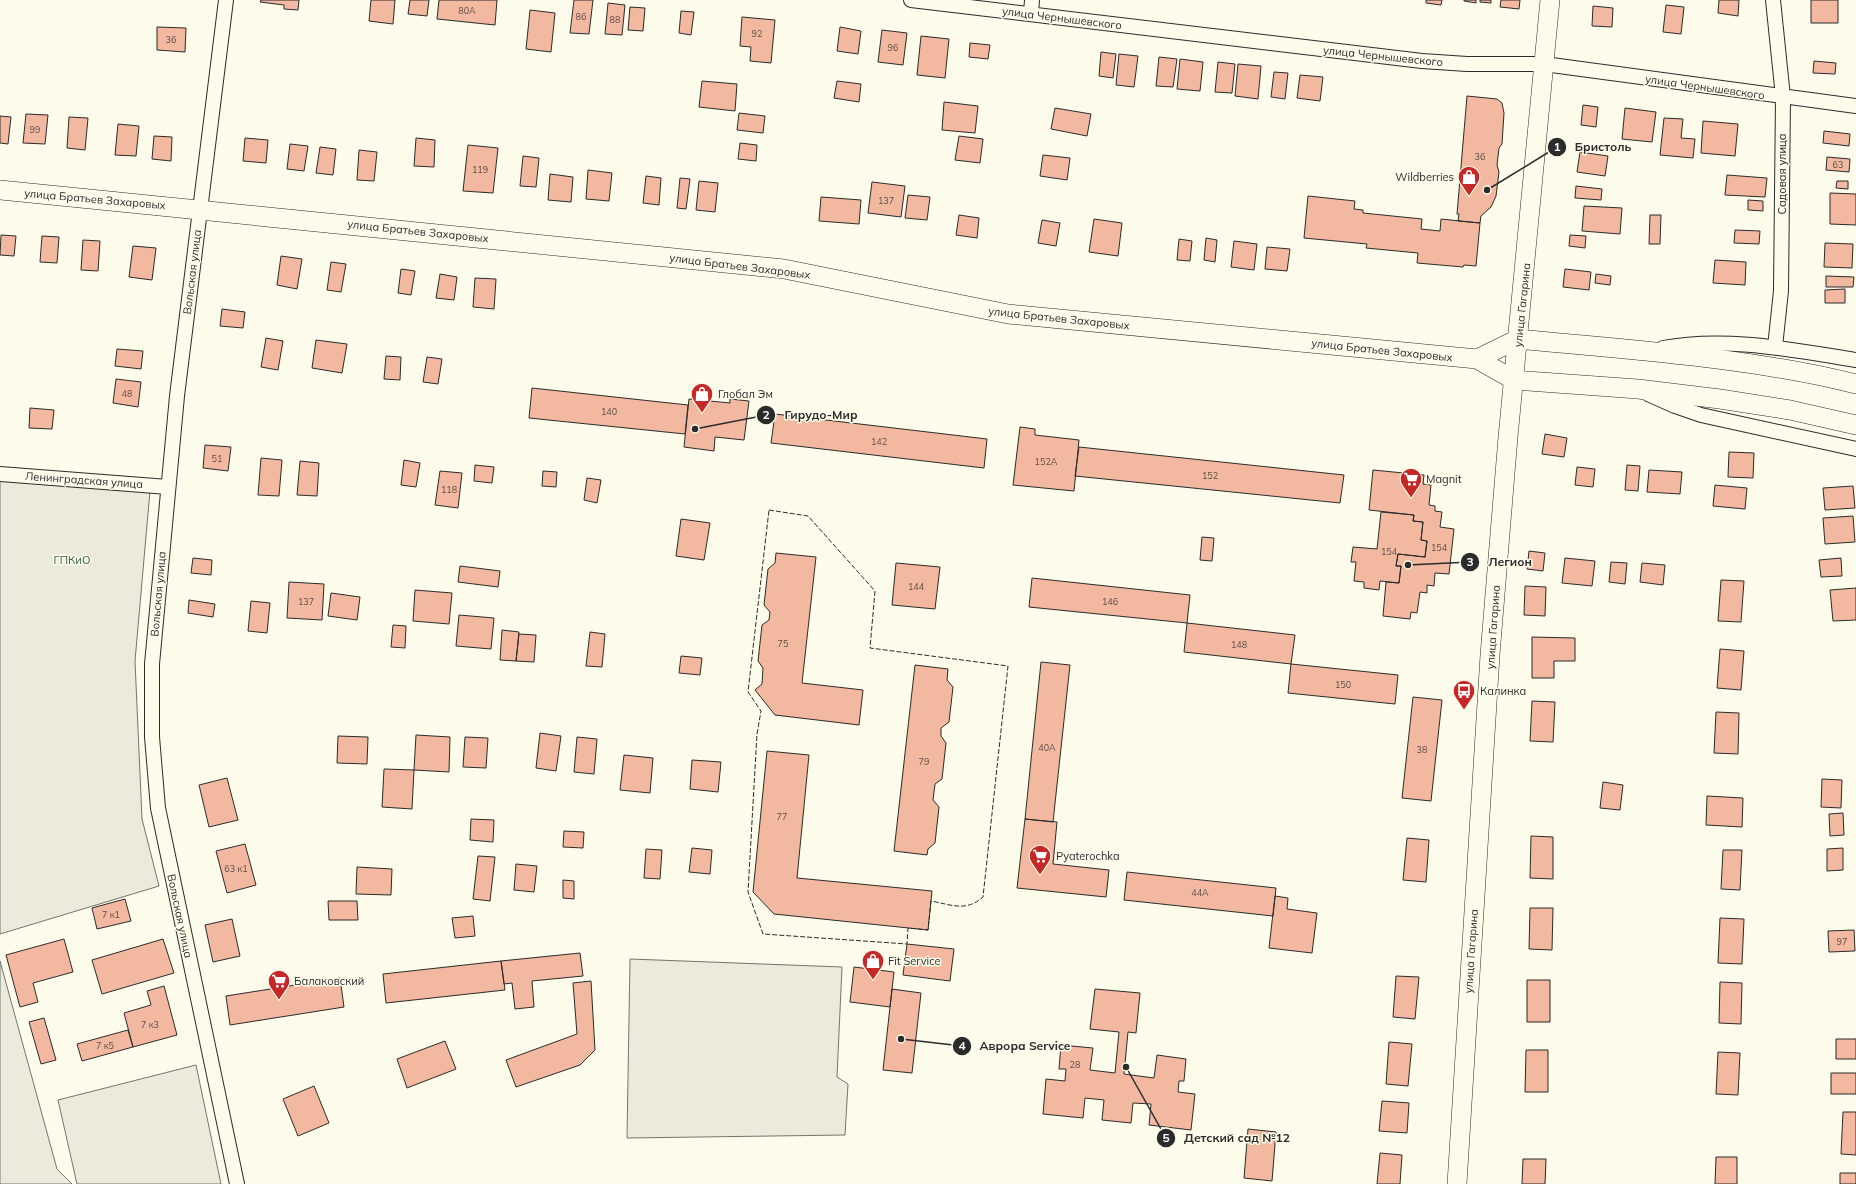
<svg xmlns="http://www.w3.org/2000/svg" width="1856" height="1184" viewBox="0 0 1856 1184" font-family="Mulish,sans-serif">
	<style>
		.green { fill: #ecebdb; stroke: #74746e }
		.parking { fill: #eceadb; stroke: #74746e }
		.building { fill: #f2b8a0; stroke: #2b2b2b }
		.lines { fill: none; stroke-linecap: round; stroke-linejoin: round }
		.street-casing { stroke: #2b2b2b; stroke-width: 16 }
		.secondary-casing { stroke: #2b2b2b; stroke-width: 20 }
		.street { stroke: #fdfbea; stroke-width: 14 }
		.secondary { stroke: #fdfbea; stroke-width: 19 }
		.fence { stroke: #2b2b2b; stroke-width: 1; stroke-dasharray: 5 2; stroke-linecap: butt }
		.labels { text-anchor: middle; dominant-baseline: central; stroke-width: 3; stroke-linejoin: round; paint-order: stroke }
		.number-label { font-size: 9px; fill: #5d4e48 }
		.street-label { font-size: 11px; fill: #2b2b2b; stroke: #fdfbea }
		.poi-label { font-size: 11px; fill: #2b2b2b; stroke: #fdfbea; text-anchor: start }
		.park-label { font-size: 11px; fill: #34623c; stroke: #fdfbea }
		.leader { fill: none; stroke: #2b2b2b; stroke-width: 1.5 }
		.callout-dot { fill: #2b2b2b; stroke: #fdfbea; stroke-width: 1.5 }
		.mark-label { font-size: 12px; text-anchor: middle; font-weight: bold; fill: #fff }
		.callout-label { font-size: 12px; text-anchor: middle; font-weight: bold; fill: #2b2b2b; stroke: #fdfbea; stroke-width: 3; stroke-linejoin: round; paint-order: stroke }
	</style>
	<rect width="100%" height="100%" fill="#fdfbea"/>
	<path class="green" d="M0,481L150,491L135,661L142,819L159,886L0,934Z
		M0,961L57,1169L72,1184H0Z"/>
	<path class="parking" d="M630,959L842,967L837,1077L848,1084L845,1135L627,1138Z
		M196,1065L221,1184H77L58,1100Z"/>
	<path class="building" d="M261,0H299L298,10L284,9V5L260,2Z
		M371,0H395L393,24L369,21Z
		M410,0H429L427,16L408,14Z
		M439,0H497L495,25L437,19Z
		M574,0H593L589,34L570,33Z
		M1426,0H1442L1441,5L1426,3Z
		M1464,0H1476V3L1464,1Z
		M1480,0H1491V3L1480,2Z
		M1501,0H1520L1519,9L1500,7Z
		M1719,0H1739L1738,16L1718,13Z
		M1811,0H1838V23H1811Z
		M608,3L625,5L622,35L605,34Z
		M1666,5L1684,7L1681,34L1663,32Z
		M1593,6L1613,8L1612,27L1592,26Z
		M630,7L645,8L643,31L628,30Z
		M530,10L555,13L551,52L526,49Z
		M681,11L694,12L691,35L679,33Z
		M742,17L775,20L771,63L750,61L751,47L740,46Z
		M157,27L186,28L185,52L157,50Z
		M840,27L861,31L858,54L837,51Z
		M882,30L907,33L903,65L878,62Z
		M921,36L949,39L945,78L917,75Z
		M970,43L990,45L988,59L969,57Z
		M1101,52L1116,54L1113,78L1099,76Z
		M1119,54L1138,56L1134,87L1116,85Z
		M1159,57L1177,59L1173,87L1156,86Z
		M1180,59L1203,62L1200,91L1177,89Z
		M1814,61L1836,63L1835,74L1813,73Z
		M1218,62L1235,64L1232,93L1215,92Z
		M1238,64L1261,66L1258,99L1235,96Z
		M1274,72L1288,73L1285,99L1271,97Z
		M1300,75L1323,77L1320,101L1297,98Z
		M702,81L737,84L735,111L699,107Z
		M837,81L861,84L859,102L834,98Z
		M1467,96L1497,99L1502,103L1504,113L1502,144L1499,148L1497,165L1499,172L1496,196L1491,207L1481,216L1480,223L1458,221L1459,214H1457Z
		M944,102L978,106L975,133L942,130Z
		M1583,105L1598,107L1596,127L1581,125Z
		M1055,108L1091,114L1087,136L1051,129Z
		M1625,108L1656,112L1652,142L1622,139Z
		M739,113L765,116L763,133L737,130Z
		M26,114L48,115L45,144L23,143Z
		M0,116L11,117L8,144L0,143Z
		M69,117L88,118L85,150L67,148Z
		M1664,118L1683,119L1681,138L1695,139L1693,158L1660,155Z
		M1703,121L1738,124L1735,156L1701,153Z
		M118,124L139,126L136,156L115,155Z
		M1824,131L1850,134L1849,146L1823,143Z
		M154,136L172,137L171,161L152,159Z
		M959,136L983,139L980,163L955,160Z
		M245,138L268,140L266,163L243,161Z
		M416,138L435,140L434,167L414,166Z
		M740,143L757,145L756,161L738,159Z
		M290,144L308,146L304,171L287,169Z
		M468,145L498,148L493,193L463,191Z
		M320,147L336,149L333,175L316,173Z
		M359,150L377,152L374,181L357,180Z
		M1580,152L1608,156L1605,176L1577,172Z
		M1043,155L1070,158L1067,180L1040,176Z
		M523,156L539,158L536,187L520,186Z
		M1827,157L1850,159L1849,172L1826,170Z
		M588,170L612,173L609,201L586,199Z
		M550,174L573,177L571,202L548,200Z
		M1727,175L1767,178L1765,197L1725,195Z
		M646,176L661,178L659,205L643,203Z
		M680,178L690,179L686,209L677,208Z
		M699,181L718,183L715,212L696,210Z
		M1837,181H1848V189L1836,188Z
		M872,182L905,186L901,217L868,213Z
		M1576,186L1602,189L1601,200L1575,198Z
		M1830,193L1856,194V225L1830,224Z
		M908,195L930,197L927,220L905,218Z
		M1308,196L1355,201L1354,209L1363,210V213L1422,219L1421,229L1440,231L1441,219L1480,223L1476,266L1464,265L1463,267L1417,263L1418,253L1366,248L1367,244L1304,238Z
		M821,197L861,200L859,224L819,221Z
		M1748,200L1763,201V211L1748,210Z
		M1584,206L1622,208L1620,234L1582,231Z
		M959,215L979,218L977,238L956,235Z
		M1650,215H1661L1660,244H1649Z
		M1094,219L1122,223L1118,256L1089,252Z
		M1042,220L1060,223L1056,246L1038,243Z
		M1735,230L1760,231L1759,244L1734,243Z
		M1,235L16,236L14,256L0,255Z
		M1570,235L1586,236L1585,248L1569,246Z
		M42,236L59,237L57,263L40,262Z
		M1206,238L1217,240L1215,262L1204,260Z
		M1179,239L1192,241L1190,261L1177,260Z
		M83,240L100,241L98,271L81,270Z
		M1234,241L1257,244L1254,270L1231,267Z
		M1825,243L1853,244L1852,268L1824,267Z
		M133,246L156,248L152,280L129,277Z
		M1267,247L1290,249L1287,271L1265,269Z
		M281,256L302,259L297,289L277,285Z
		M1715,260L1746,262L1745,285L1713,283Z
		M331,262L346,264L341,292L327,290Z
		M401,269L415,271L411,295L398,293Z
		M1565,269L1591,272L1589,290L1563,287Z
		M440,274L457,277L454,300L436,298Z
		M1596,274L1611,276L1610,285L1595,283Z
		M1826,276L1854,277L1853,287H1826Z
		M475,278L496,279L494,309L473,307Z
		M1845,289V303H1825V290Z
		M222,309L245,312L243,328L220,326Z
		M266,338L283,341L278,370L261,367Z
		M316,340L347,344L342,373L312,368Z
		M117,349L143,351L141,369L115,366Z
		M386,356L401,357L400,380L384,379Z
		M427,357L442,359L438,384L423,382Z
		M116,379L141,382L138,407L113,403Z
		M532,388L688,405L685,434L529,418Z
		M689,399L730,403V399L749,401L744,440L715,437L714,451L684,447Z
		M30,408L54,410L52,429L29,428Z
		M775,414L987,439L984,468L771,443Z
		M1020,427L1035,429V435L1079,440L1074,491L1013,485Z
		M1545,434L1567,438L1564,457L1542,454Z
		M205,445L231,447L228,471L203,468Z
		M1079,447L1344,475L1340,503L1075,476Z
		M1729,452L1754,453L1753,478L1728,477Z
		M261,458L282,460L279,496L258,495Z
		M404,460L420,463L416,487L401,485Z
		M300,461L319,463L317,496L297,495Z
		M475,465L494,467L492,483L474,481Z
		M1627,465L1640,466L1638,491L1625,490Z
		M1577,467L1595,469L1593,487L1575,485Z
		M1373,470L1424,475L1423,484L1431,485L1429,505L1435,506V511L1442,512L1440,527L1454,529L1449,574L1435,573L1434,586L1427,585V593L1420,592L1417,613L1411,612L1410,619L1383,616L1386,582L1399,583L1401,566H1396L1398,554L1425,557L1427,541L1421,540L1423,522L1413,521L1414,515L1369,510Z
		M1649,470L1682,472L1680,494L1647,492Z
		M440,471L462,473L458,508L435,505Z
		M543,471L557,472L556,487L542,486Z
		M587,478L601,480L597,503L584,500Z
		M1715,485L1747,488L1745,509L1713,506Z
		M1853,486L1855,508L1825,510L1823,488Z
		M1381,512L1414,515L1413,521L1423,522L1421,540L1427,541L1425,557L1398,554L1396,566H1401L1399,583L1380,581L1379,590L1364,588V582L1354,581L1356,562H1351L1353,547L1377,549Z
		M1853,516L1855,542L1825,544L1823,518Z
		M681,519L710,523L704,560L676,556Z
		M1202,537L1214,538L1212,561L1200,560Z
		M1529,551L1545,553L1543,571L1527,569Z
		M776,553L816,557L802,683L863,690L859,725L775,715L755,690L762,684L763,668L758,661L762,625L769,620L770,612L764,605L768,569L775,563Z
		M193,558L212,560L211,575L191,573Z
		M1565,558L1595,561L1592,586L1562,583Z
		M1841,558L1842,576L1821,577L1819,560Z
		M1611,562L1627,563L1625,584L1609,582Z
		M896,563L940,567L935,609L892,605Z
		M1642,563L1665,565L1663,585L1640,582Z
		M460,566L500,571L498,587L458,582Z
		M1032,578L1190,595L1187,623L1029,607Z
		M1721,580L1744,581L1741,622L1718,621Z
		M289,582L324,584L322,620L287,618Z
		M1525,586L1546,587L1545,616L1524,615Z
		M1856,588V620L1833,621L1830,590Z
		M415,590L452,593L449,624L413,621Z
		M331,593L360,597L357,620L328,616Z
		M189,600L215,604L213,617L188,613Z
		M251,601L270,603L267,633L248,631Z
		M459,615L494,618L491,649L456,646Z
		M1187,623L1295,635L1291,664L1184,652Z
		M393,625L406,626L405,648L391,647Z
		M502,630L519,632L516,661L500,660Z
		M590,632L605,634L602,667L586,666Z
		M519,634L536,635L534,662L516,661Z
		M1532,637L1575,638V661H1554V678H1532Z
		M1720,649L1744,651L1741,690L1717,688Z
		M681,656L702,658L700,675L679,673Z
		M1041,662L1070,665L1053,822L1025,819Z
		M1291,664L1398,675L1395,704L1288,693Z
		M915,665L948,669L947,680L953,687L949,722L941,728V736L946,743L942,779L935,784L933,800L939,807L935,843L928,849L927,855L894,851Z
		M1413,697L1442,700L1431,801L1402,798Z
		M1532,701L1555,702L1553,742L1530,741Z
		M1716,712L1739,713L1738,754L1714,753Z
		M540,733L561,736L556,771L536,768Z
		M416,735L450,737L449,772L414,770Z
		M338,736L368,737L367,764L337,763Z
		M465,737L488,738L486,768L463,767Z
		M577,737L597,739L594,774L574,772Z
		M767,751L809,755L797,878L932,891L928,930L774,914L753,892Z
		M624,755L653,758L650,793L620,790Z
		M692,760L721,762L718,792L690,789Z
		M384,769L414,770L412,809L382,807Z
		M227,778L238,820L209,827L199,785Z
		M1822,779L1842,780L1841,808L1821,807Z
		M1603,782L1623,785L1620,810L1600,808Z
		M1707,796L1743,798L1742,827L1706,825Z
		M1843,813L1844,835L1830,836L1829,814Z
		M471,819L494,820L493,842L470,840Z
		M1025,819L1057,822L1053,864L1109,870L1106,897L1017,888Z
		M564,831L584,832L583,848L563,847Z
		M1531,836L1553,837V879L1530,878Z
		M1407,838L1429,840L1426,882L1403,880Z
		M245,844L256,885L227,893L216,851Z
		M692,848L712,850L710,874L689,872Z
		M1843,848V870L1827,871V849Z
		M646,849L662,850L660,879L644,878Z
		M1723,850H1742L1740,890L1721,889Z
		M478,856L495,857L490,901L473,899Z
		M516,864L537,866L534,892L514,890Z
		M357,867L392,869L391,895L356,894Z
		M1127,872L1276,888L1273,916L1124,900Z
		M563,880L574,881V899L563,898Z
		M1275,896L1288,898L1287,909L1317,913L1312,953L1269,948Z
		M125,899L131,921L97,929L92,908Z
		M328,901H357L358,920H329Z
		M1530,908H1553L1552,950L1529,949Z
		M473,916L475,936L455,938L452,918Z
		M1720,918L1744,919L1742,964L1718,963Z
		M232,919L240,956L213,962L205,925Z
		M1854,930L1855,951L1829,952L1828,931Z
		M64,939L73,972L33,983L38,1002L20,1007L6,955Z
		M163,939L174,973L102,994L92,960Z
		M907,944L954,949L950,981L903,975Z
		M580,953L583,976L532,981L534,1007L515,1009L512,983L504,984L501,961Z
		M501,961L505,990L386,1003L383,974Z
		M854,967L894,972L890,1007L850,1002Z
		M1396,976L1419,977L1415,1019L1393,1017Z
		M340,978L344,1007L230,1025L226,996Z
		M1527,980H1550V1022H1527Z
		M591,981L595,1050L580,1065L516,1087L506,1060L577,1034L573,983Z
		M1720,982L1742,983L1741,1024L1719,1023Z
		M164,986L177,1035L133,1047L124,1013L151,1005L147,991Z
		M892,989L921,993L912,1073L883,1070Z
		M1095,989L1140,993L1136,1033L1128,1032L1124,1074L1154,1078L1157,1055L1186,1059L1184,1081H1179L1178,1092L1195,1094L1191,1130L1149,1125L1151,1104L1133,1103L1131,1123L1102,1120L1104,1100L1085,1098L1083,1118L1043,1114L1046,1079L1065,1081L1066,1069H1059L1061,1045L1093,1048L1090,1070L1115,1073L1119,1032L1090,1029Z
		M44,1018L56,1060L41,1064L29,1022Z
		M128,1030L133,1047L82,1061L77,1044Z
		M1836,1039H1856V1059H1836Z
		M445,1041L456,1069L407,1088L397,1059Z
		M1389,1042L1412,1044L1408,1086L1386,1084Z
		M1526,1050H1548V1092H1525Z
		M1718,1052L1740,1053L1738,1095L1716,1094Z
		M1831,1073H1856V1094H1831Z
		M314,1086L329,1123L298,1136L283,1099Z
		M1382,1101L1409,1103L1407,1133L1379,1131Z
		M1843,1112H1856V1155L1841,1154Z
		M1248,1129L1276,1132L1272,1181L1244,1178Z
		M1380,1153L1402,1155L1400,1184H1377Z
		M1716,1157H1737V1184H1715Z
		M1523,1159H1546L1545,1184H1522Z
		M1840,1173H1856V1184H1840Z"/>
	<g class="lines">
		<g class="street-casing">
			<path id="street" d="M226,0L177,396L152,664V737L158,808L237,1184
				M911,0L1422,61L1467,64H1544L1856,106
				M1773,0L1783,97L1781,291L1775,347
				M1031,14L1032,0
				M1663,348C1726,336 1793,350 1856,360
				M1648,394L1675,406L1701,415L1856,449
				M0,474L168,487"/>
		</g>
		<g class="secondary-casing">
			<path id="secondary" d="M0,190L784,269L1008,314L1477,359L1514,380L1638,389L1720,399L1790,410L1856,425
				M1518,339C1629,350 1748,357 1856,384
				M1477,359L1518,339
				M1457,1184L1490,655L1508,437L1550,0"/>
		</g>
		<use href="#street" class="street"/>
		<use href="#secondary" class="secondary"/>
		<path class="fence" d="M769,510L808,516L875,591L870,648L1008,666L983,897C966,912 952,905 931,901L928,930L908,928L907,944L763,934L748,892L757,734L761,711L748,692Z"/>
	</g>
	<defs>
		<g id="shop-pin" transform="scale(1.15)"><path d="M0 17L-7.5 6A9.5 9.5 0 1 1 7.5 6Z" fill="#c62828" stroke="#fdfbea"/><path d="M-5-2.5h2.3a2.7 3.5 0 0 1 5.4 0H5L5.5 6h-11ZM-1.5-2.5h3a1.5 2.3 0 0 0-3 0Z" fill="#fff"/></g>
		<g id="supermarket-pin" transform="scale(1.15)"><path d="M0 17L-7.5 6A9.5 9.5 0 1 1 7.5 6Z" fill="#c62828" stroke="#fdfbea"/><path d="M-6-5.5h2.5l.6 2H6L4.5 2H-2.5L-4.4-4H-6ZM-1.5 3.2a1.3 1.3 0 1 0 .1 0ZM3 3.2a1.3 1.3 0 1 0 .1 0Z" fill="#fff"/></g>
		<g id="bus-pin" transform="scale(1.15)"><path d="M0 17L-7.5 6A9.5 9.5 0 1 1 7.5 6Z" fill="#c62828" stroke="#fdfbea"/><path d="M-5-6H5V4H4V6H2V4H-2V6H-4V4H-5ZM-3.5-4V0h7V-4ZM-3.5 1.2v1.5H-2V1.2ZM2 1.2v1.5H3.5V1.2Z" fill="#fff"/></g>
	</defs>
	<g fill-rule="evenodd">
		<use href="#shop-pin" x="1469" y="177"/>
		<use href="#shop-pin" x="702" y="394"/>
		<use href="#supermarket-pin" x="1411" y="479"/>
		<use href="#bus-pin" x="1464" y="691"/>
		<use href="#supermarket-pin" x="1040" y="856"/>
		<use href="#shop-pin" x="873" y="961"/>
		<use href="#supermarket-pin" x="279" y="981"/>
	</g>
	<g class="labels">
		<g class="number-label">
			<text x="467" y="10">80А</text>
			<text x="581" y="16">86</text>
			<text x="615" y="19">88</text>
			<text x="757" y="33">92</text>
			<text x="171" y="39">36</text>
			<text x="893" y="47">96</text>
			<text x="35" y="129">99</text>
			<text x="1480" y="156">36</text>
			<text x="1838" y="164">63</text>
			<text x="480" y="169">119</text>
			<text x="886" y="200">137</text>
			<text x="127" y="393">48</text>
			<text x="609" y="411">140</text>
			<text x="879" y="441">142</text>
			<text x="217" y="458">51</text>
			<text x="1046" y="461">152А</text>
			<text x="1210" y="475">152</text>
			<text x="449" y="489">118</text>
			<text x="1439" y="547">154</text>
			<text x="1389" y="551">154</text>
			<text x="916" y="586">144</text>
			<text x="306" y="601">137</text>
			<text x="1110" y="601">146</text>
			<text x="783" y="643">75</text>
			<text x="1239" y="644">148</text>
			<text x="1343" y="684">150</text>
			<text x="1047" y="747">40А</text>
			<text x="1422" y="749">38</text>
			<text x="924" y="761">79</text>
			<text x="782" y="816">77</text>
			<text x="236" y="868">63 к1</text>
			<text x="1200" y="892">44А</text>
			<text x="111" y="914">7 к1</text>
			<text x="1842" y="941">97</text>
			<text x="150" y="1024">7 к3</text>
			<text x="105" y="1045">7 к5</text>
			<text x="1075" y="1064">28</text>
		</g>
		<g class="street-label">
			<text transform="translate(1062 18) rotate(7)">улица Чернышевского</text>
			<text transform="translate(1383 56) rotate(6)">улица Чернышевского</text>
			<text transform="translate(1705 87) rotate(8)">улица Чернышевского</text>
			<text transform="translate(1782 174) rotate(-90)">Садовая улица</text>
			<text transform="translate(95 199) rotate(5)">улица Братьев Захаровых</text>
			<text transform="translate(418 231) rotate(6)">улица Братьев Захаровых</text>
			<text transform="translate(740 266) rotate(7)">улица Братьев Захаровых</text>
			<text transform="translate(192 272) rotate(-83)">Вольская улица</text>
			<text transform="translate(1522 305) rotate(-84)">улица Гагарина</text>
			<text transform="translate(1059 318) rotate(6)">улица Братьев Захаровых</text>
			<text transform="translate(1382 350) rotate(6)">улица Братьев Захаровых</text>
			<text transform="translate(84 480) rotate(4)">Ленинградская улица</text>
			<text transform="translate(158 594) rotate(-85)">Вольская улица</text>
			<text transform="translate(1493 627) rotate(-86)">улица Гагарина</text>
			<text transform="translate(180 916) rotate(78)">Вольская улица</text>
			<text transform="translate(1471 951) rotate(-86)">улица Гагарина</text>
		</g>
		<g class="poi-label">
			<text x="1454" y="177" text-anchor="end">Wildberries</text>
			<text x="718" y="394">Глобал Эм</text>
			<text x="1426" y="479">Magnit</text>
			<text x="1480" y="691">Калинка</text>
			<text x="1056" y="856">Pyaterochka</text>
			<text x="888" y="961">Fit Service</text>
			<text x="294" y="981">Балаковский</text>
		</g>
		<g class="park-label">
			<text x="72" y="560">ГПКиО</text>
		</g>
	</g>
	<path class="leader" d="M1487 190L1557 147M695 429L766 415M1408 565L1470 562M901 1039L962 1046M1126 1067L1166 1138"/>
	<g class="callout-dot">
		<circle cx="1487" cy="190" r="4"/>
		<circle cx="695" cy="429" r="4"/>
		<circle cx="1408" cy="565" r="4"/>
		<circle cx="901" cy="1039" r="4"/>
		<circle cx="1126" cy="1067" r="4"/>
		<circle cx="1557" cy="147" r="10"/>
		<circle cx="766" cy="415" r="10"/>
		<circle cx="1470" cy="562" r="10"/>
		<circle cx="962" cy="1046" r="10"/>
		<circle cx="1166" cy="1138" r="10"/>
	</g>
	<g class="mark-label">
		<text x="1557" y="151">1</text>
		<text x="766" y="419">2</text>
		<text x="1470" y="566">3</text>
		<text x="962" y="1050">4</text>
		<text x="1166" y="1142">5</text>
	</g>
	<g class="callout-label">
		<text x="1603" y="151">Бристоль</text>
		<text x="821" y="419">Гирудо-Мир</text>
		<text x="1510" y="566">Легион</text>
		<text x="1025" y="1050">Аврора Service</text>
		<text x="1237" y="1142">Детский сад №12</text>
	</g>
</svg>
